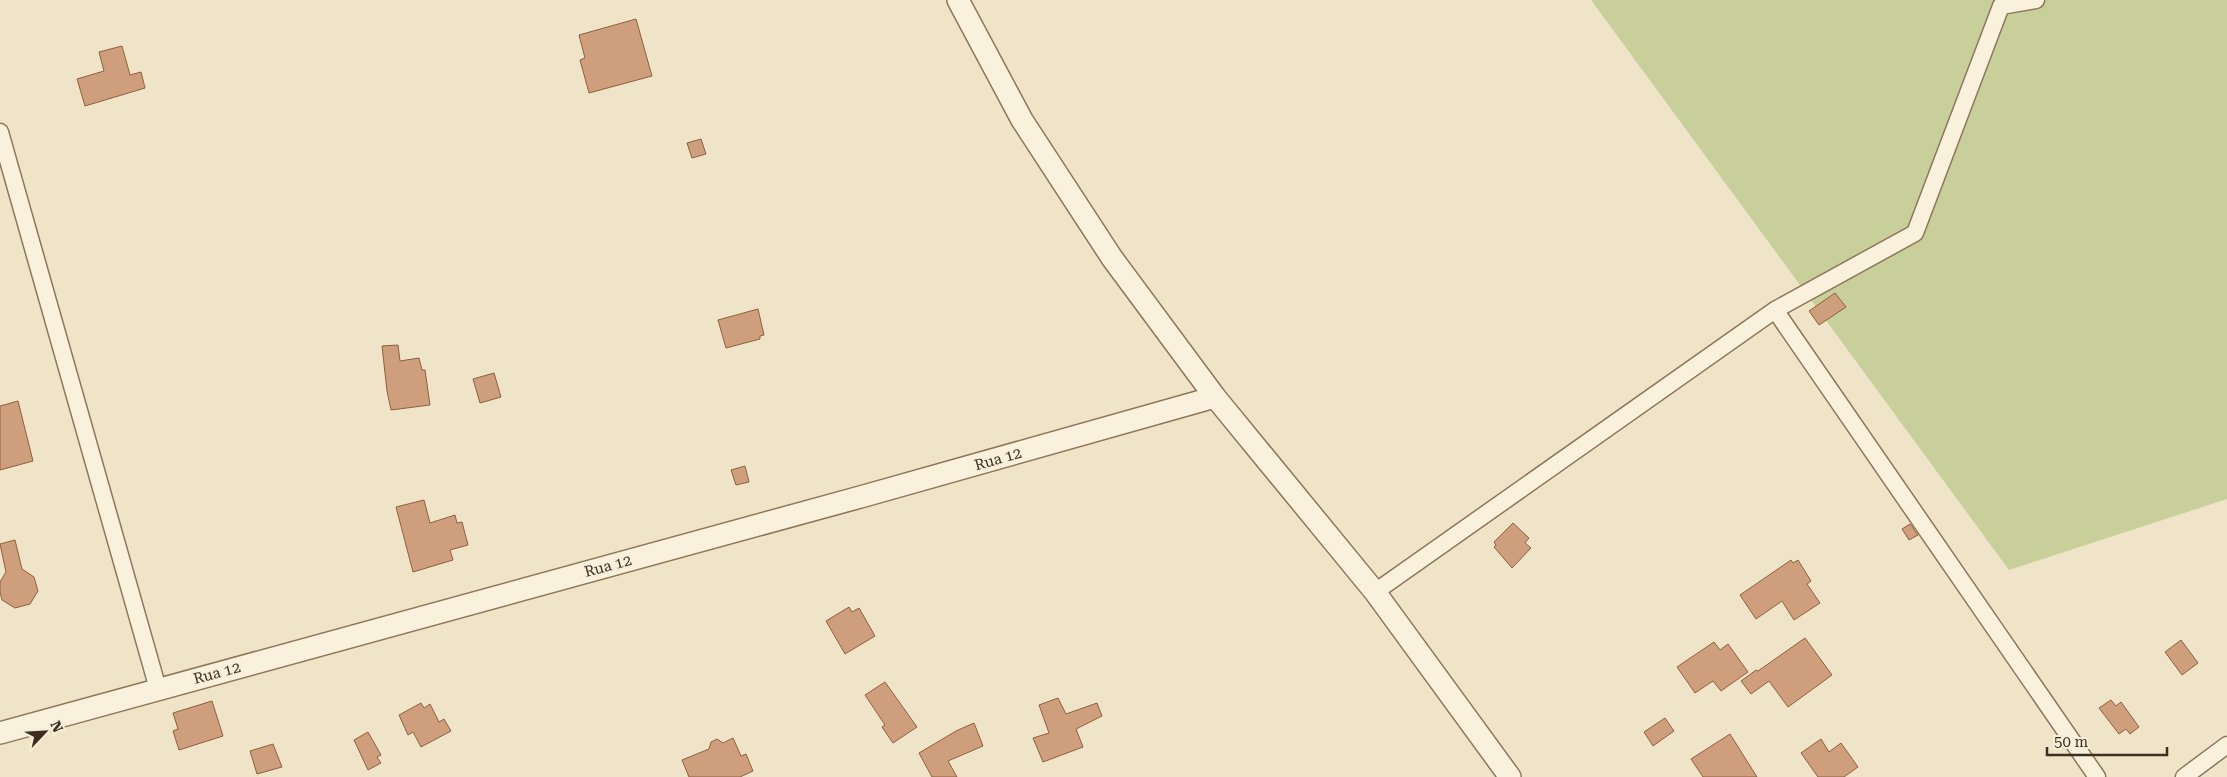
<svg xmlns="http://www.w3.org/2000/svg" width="2227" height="777" viewBox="0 0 2227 777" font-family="'Roboto Serif',serif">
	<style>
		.green { fill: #c9cf9b }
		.building { fill: #cf9f7d; stroke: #8d5f41 }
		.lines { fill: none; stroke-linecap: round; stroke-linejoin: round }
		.minor-casing { stroke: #8d765c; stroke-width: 19 }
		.tertiary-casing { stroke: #8d765c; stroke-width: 24 }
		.minor { stroke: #faf1dc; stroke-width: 16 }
		.tertiary { stroke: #faf1dc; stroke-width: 21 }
		.labels { text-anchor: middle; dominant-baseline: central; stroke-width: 4; stroke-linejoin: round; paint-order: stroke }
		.street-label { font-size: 15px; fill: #3d2e20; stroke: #f7eed8 }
	</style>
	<rect width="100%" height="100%" fill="#f0e4c8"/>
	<path class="green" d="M1591,0H2227V499L2009,570Z"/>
	<path class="building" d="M636,19L652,76L589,93L580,60L585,58L579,35Z
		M122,46L130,75L141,72L145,88L85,106L77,79L104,71L99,52Z
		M701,139L706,154L692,158L687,143Z
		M1835,293L1846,307L1819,325L1809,311Z
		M758,309L764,335L760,336V339L726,348L718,320Z
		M398,345L400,361L419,358L422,370H425L430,405L391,410L387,391L382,346Z
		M494,373L501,397L480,403L473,379Z
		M18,401L33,461L0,470V406Z
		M745,466L749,482L736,485L731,470Z
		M424,500L430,523L455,515L457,523L462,522L468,545L450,550L453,560L413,572L396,507Z
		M1513,523L1529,538L1525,543L1531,548L1512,568L1494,547L1496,545L1494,542Z
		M1910,524L1918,535L1909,540L1902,529Z
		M15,540L22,569L34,577L38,591L30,604L15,608L2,600L0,592V582L6,572L0,544Z
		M1791,560L1793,563L1798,560L1811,581L1807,584L1820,603L1794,620L1782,601L1756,619L1740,595Z
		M849,607L852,612L859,608L875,636L845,654L826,621Z
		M1805,638L1832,675L1788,707L1769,681L1751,694L1741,681L1756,670L1758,671Z
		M2181,640L2198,663L2182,675L2165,652Z
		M1714,642L1720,650L1728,644L1748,672L1721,691L1713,681L1695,693L1677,667Z
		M885,682L917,727L893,743L882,727L885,725L865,695Z
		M1058,698L1066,714L1097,703L1102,716L1076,729L1083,747L1043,762L1033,738L1049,733L1039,705Z
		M2111,700L2116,706L2121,702L2139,727L2130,734L2126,729L2119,734L2099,708Z
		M212,701L223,736L179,750L173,731L178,729L173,713Z
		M421,703L424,708L430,704L439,722L444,719L451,731L421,747L413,732L408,735L399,715Z
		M1665,718L1674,731L1653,746L1644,732Z
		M974,723L983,746L948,761L957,777H932L919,753L956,731Z
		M368,732L381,755L377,757L381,763L368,770L354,740Z
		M1730,734L1757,777H1703L1691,759Z
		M733,738L741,756L746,754L753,771L740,777H689L682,760L709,749L711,742L717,739L723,743Z
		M1821,739L1829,752L1841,743L1858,767L1844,777H1818L1801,753Z
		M273,744L282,767L257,774L250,751Z"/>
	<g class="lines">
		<g class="minor-casing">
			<path id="minor" d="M0,132L158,689
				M1775,310L1915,233L2001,6L2036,0
				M1375,592L1775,310L2097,777
				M2184,777L2227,745"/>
		</g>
		<g class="tertiary-casing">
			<path id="tertiary" d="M958,0L1022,120L1112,258L1215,397L1375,592L1510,777
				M0,733L864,496L1215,397"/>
		</g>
		<use href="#minor" class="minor"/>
		<use href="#tertiary" class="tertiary"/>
	</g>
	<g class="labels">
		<g class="street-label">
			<text transform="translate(998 459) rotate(-16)">Rua 12</text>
			<text transform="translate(608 566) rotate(-15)">Rua 12</text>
			<text transform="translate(217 673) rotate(-15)">Rua 12</text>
		</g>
	</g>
	<g transform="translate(45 732) rotate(65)" stroke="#f7eed8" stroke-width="4" paint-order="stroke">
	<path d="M0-4L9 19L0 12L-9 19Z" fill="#3d2e20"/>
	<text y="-8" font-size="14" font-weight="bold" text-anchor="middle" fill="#3d2e20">N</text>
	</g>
	<path d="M2047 747v8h120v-8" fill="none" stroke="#3d2e20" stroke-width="2.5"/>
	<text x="2054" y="747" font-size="15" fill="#3d2e20" stroke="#f7eed8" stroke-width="4" paint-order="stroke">50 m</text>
</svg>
